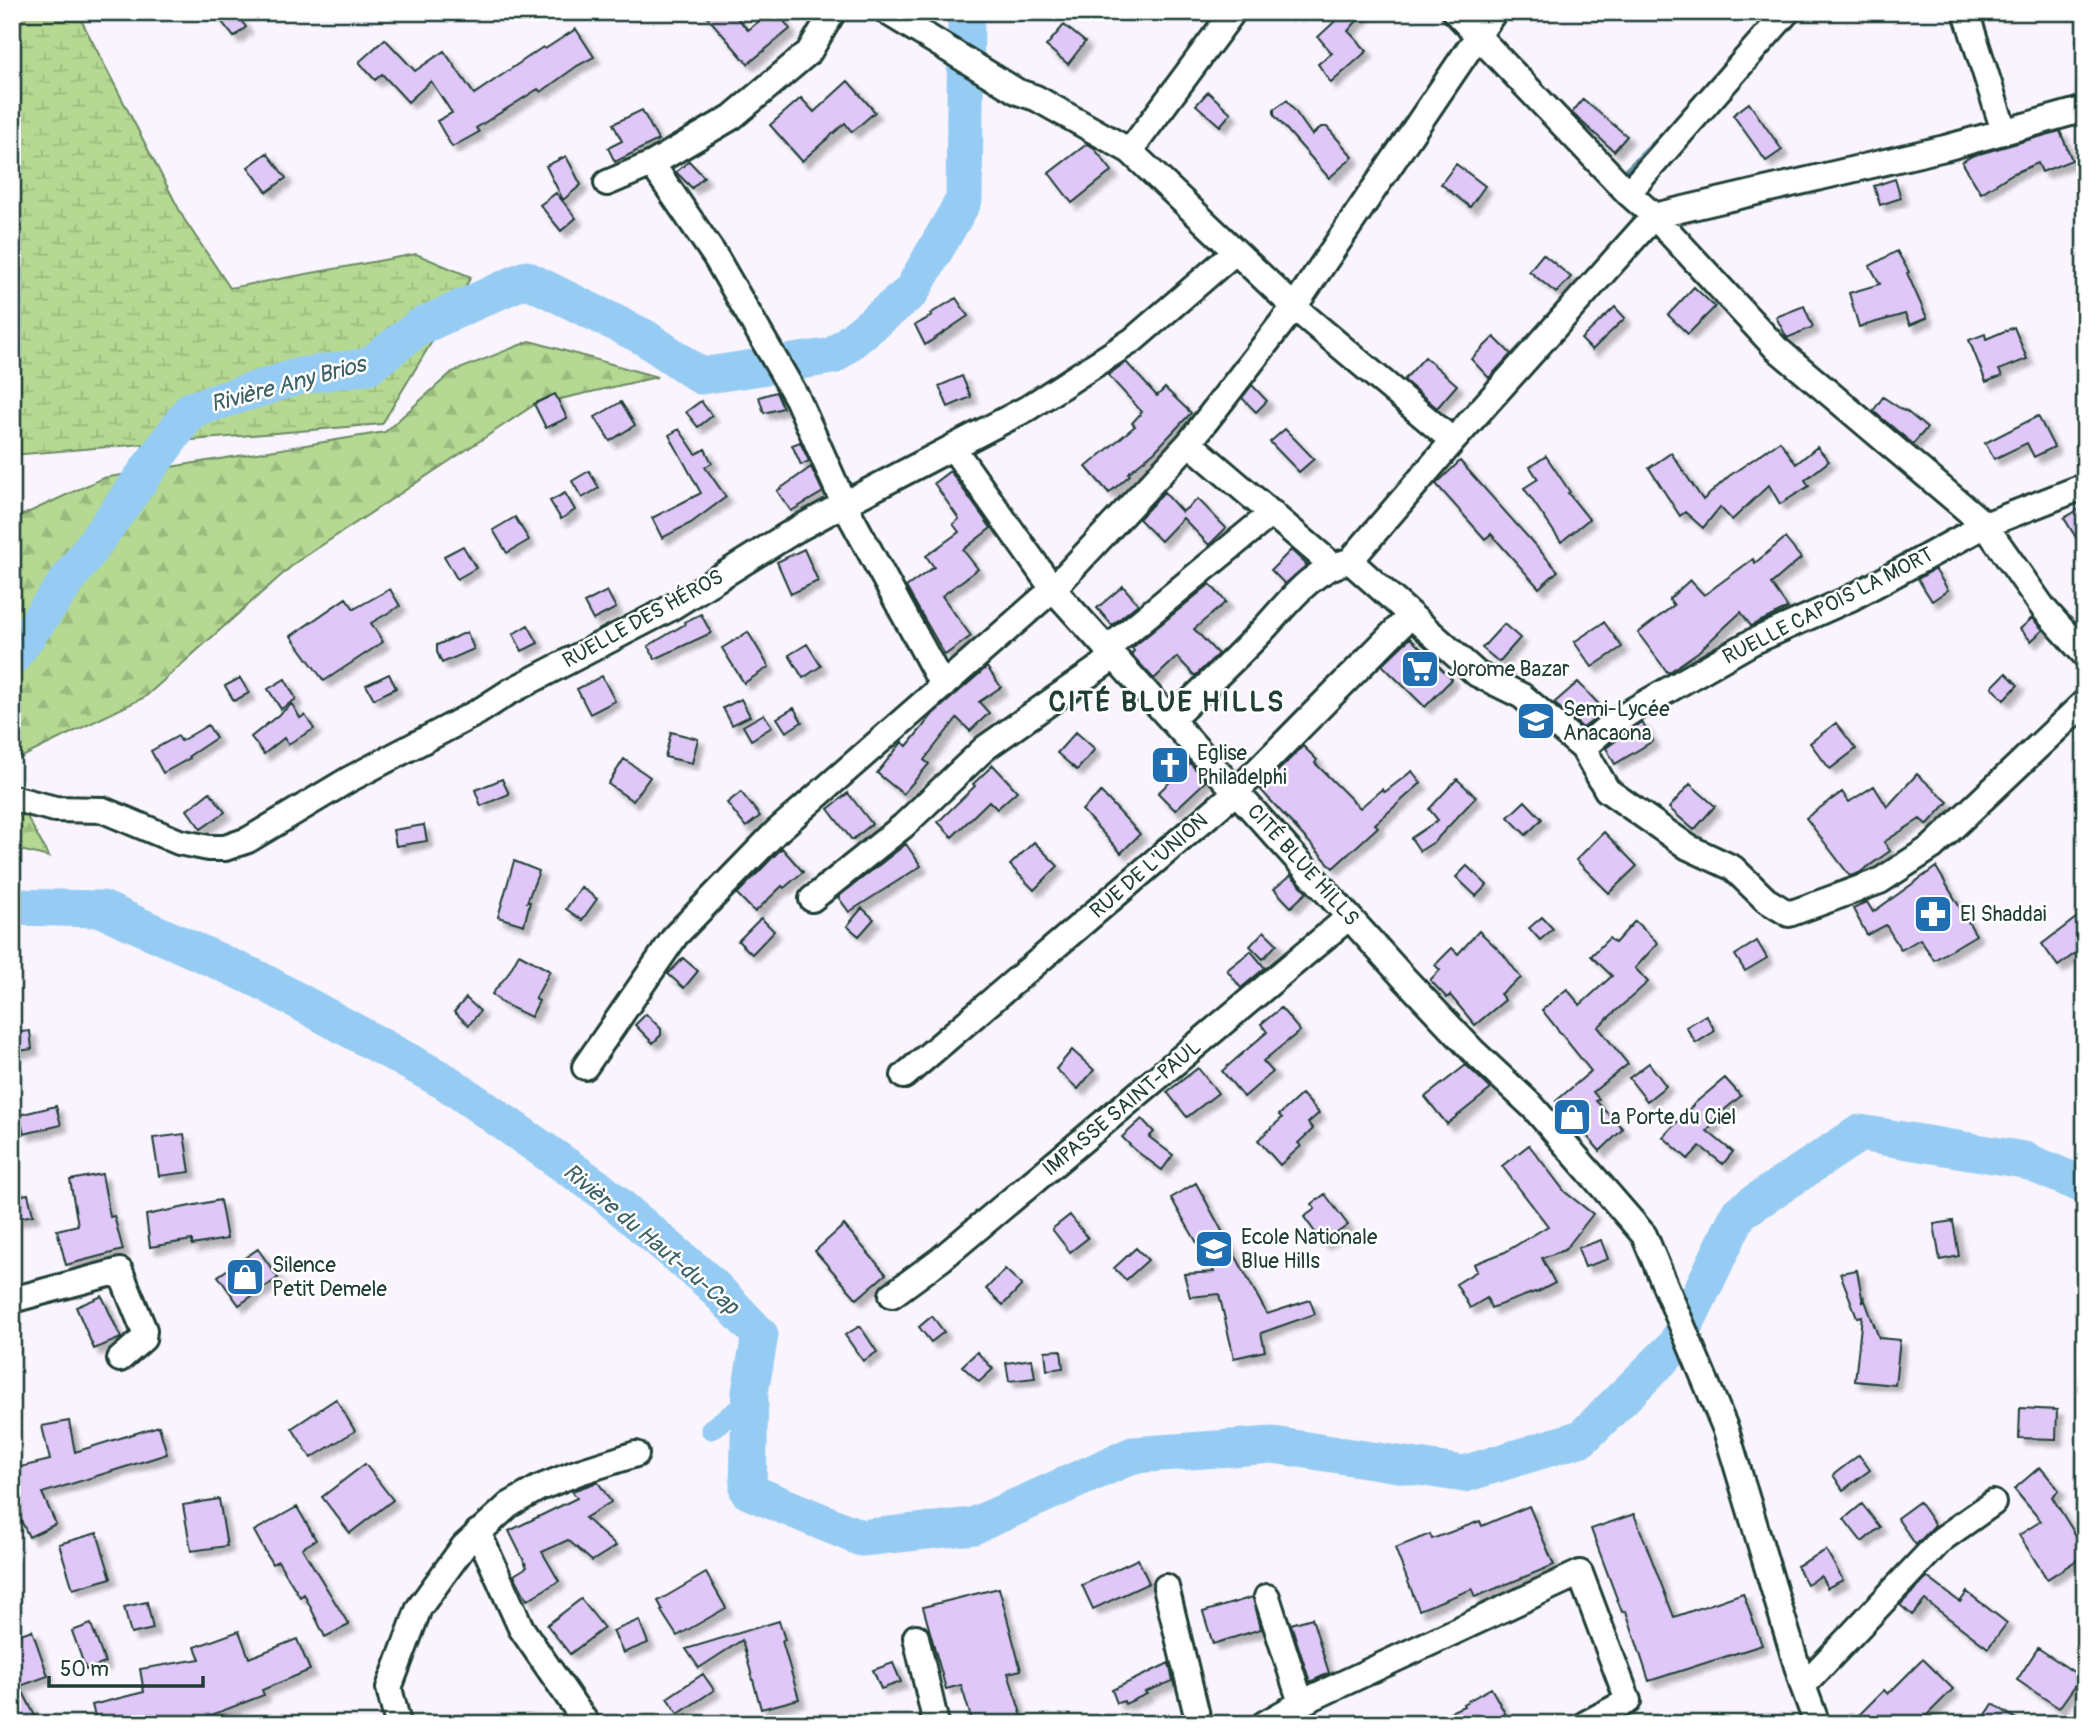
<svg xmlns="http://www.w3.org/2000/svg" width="2097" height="1736" viewBox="0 0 2097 1736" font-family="Pangolin,sans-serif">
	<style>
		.forest { fill: url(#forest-firs); stroke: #6a8a63; stroke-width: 2 }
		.wetland { fill: url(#wetland-marsh); stroke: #6a8a63; stroke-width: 2 }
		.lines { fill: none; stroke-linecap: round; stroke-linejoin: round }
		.stream { stroke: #6693a7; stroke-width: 6 }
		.canal { stroke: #96ccf4; stroke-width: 21 }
		.river { stroke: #96ccf4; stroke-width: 37 }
		.building { fill: #dfc7f7; stroke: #1f3d34; stroke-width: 2; filter: url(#shadow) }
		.minor-casing { stroke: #1f3d34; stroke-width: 30 }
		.minor { stroke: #fff; stroke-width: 24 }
		.labels { text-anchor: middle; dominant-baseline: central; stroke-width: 5; stroke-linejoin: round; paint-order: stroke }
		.street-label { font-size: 21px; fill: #1f3d34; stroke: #fff }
		.poi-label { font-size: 21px; fill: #1f3d34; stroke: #fff; text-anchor: start }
		.water-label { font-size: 23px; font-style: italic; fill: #3d6164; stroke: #fff }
		.district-label { font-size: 28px; font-weight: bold; letter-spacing: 2px; fill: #1f3d34; stroke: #fff }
	</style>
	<defs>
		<pattern id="forest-firs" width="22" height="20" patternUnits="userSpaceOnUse" patternTransform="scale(1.75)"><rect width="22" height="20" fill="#b5d892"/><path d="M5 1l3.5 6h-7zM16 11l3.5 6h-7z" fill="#9bba7e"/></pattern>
		<pattern id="wetland-marsh" width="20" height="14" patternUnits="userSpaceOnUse" patternTransform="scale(1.75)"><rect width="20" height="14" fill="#b5d892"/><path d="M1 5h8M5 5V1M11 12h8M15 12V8" fill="none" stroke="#9bba7e"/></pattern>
		<filter id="shadow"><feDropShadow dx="6" dy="6" stdDeviation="2" flood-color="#0004"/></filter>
	</defs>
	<rect width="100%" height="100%" fill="#f9f4fd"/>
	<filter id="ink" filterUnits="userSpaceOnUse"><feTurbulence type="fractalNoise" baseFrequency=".0143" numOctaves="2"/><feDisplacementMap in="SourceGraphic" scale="14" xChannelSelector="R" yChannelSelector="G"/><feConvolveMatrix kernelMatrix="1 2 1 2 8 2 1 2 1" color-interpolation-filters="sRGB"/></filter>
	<g filter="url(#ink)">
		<path class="forest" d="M530,341L657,377L534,405L295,563L145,697L12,762V520L103,478L385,432L452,372Z
			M12,789L49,857L12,848Z"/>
		<path class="wetland" d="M12,12H77L184,219L230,288L416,254L471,277L382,424L12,455Z"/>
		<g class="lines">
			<path class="stream" d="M1622,175L1663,135"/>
			<path class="canal" d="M711,1429L750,1401"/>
			<path class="river" d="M12,657L191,410L300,376L369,366L419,327L526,279L644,337L701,376L833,356L911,292L964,200L966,12
				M12,907L102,909L258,979L446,1082L598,1188L711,1284L760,1335L750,1392L748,1491L861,1538L973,1526L1133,1455L1273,1445L1464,1474L1582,1438L1675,1346L1739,1213L1860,1133L2024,1160L2085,1186"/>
		</g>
		<path class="building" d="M214,12H234L246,27L234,37Z
			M703,12H732L748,30L770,12H777L790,29L748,64Z
			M1345,12H1365L1348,31L1367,51L1331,83L1318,64L1332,53L1318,37Z
			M1064,25L1085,42L1068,64L1046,46Z
			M576,29L594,57L577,66L541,92L538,89L476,128L479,132L452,147L437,121L452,113L431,81L408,102L382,74L375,80L359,62L385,39L415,71L444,51L474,94L543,47L545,49Z
			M848,81L875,112L852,132L845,123L802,161L770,125L801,98L814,112Z
			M1208,92L1231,113L1220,126L1196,105Z
			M1583,99L1627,136L1614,151L1572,113Z
			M1287,100L1312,135L1321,127H1327L1353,157L1329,178L1274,115V109Z
			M1749,103L1782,150L1766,161L1733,115Z
			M642,110L658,140L615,162L608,148L622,141L613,124Z
			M2060,131L2072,160L2042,172L2038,163L2012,174L1981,193L1962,162L1972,156Z
			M1087,144L1093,147L1112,171L1072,203L1049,173Z
			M267,153L286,178L267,192L248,167Z
			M566,156L581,185L563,200L546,166Z
			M689,161L704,177L692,188L676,172Z
			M1456,164L1485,186L1470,207L1441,184Z
			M1895,179L1901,198L1880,205L1874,186Z
			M556,193L576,218L561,231L540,205Z
			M1897,251L1909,272L1907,273L1927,318L1910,325L1905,314L1859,327L1849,293L1880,284L1870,266Z
			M1543,254L1571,277L1556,293L1529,271Z
			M1694,287L1715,307L1688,334L1668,315Z
			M956,298L968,316L925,345L915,325L932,316L930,314Z
			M1804,306L1813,327L1787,338L1776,317Z
			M1615,307L1625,318L1592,350L1581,339Z
			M2014,327L2027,359L1999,370L2002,376L1986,382L1969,340L1985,334L1986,339Z
			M1494,337L1511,354L1489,378L1471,359Z
			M1425,357L1457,385L1437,408L1404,380Z
			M1126,362L1157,396L1165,388L1191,413L1154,452L1128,473L1130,475L1109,493L1086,467L1135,426L1132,423L1142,412L1108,375Z
			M962,376L971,397L948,407L939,386Z
			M1252,385L1267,401L1256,412L1242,398Z
			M776,392L783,408L764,413L759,397Z
			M555,394L567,418L546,428L534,404Z
			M1883,397L1904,411L1905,410L1927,428L1913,444L1873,411Z
			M701,401L712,416L698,427L686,412Z
			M621,402L635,425L610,441L595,417Z
			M2038,416L2054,447L2034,457L2027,443L1994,459L1985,443Z
			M679,429L696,454L705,449L712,463L705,467L726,497L691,523L662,538L652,518L701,493L669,435Z
			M1285,429L1314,459L1299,472L1270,442Z
			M1780,441L1796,464L1817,447L1829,461L1805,480L1809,486L1780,504L1769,485L1732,520L1720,507L1703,528L1685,512L1680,516L1649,468L1671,453L1703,500L1729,476Z
			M800,442L809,461L801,465L792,445Z
			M1546,456L1570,492L1568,493L1589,519L1561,542L1524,488L1538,479L1530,467Z
			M1460,461L1558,571L1539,588L1491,534L1485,539L1436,484Z
			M811,467L823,492L791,511L777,491Z
			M589,471L599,488L582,498L572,481Z
			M950,471L991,528L963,550L978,569L942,596L971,636L945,655L906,587L934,567L926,556L959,532L953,524L959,519L934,483Z
			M1164,492L1182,512L1198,499L1226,528L1209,545L1183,518L1161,541L1139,519Z
			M565,493L575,510L561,519L550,501Z
			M2085,506V552L2064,518Z
			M515,517L529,540L507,553L493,530Z
			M1785,538L1801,558L1771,584L1788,608L1751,626L1741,612L1698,652L1668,673L1638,633L1674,605L1669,599L1690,580L1704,595L1753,559L1755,563Z
			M463,546L476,568L457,579L444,556Z
			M804,549L818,581L791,594L777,562Z
			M1291,550L1307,565L1285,584L1271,570Z
			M1935,569L1948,590L1932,601L1918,579Z
			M1210,584L1226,602L1194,629L1218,654L1195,676L1177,657L1154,679L1131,654L1134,651L1132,648Z
			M1123,586L1138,604L1112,625L1097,608Z
			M390,589L400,606L371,623L383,642L324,681L291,636L346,598L354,609Z
			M607,591L616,608L593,620L584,603Z
			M701,614L711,633L655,659L648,646L685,624L684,622Z
			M2032,618L2043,630L2031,641L2020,629Z
			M1604,622L1622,647L1592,667L1574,642Z
			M1504,624L1520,638L1499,662L1482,648Z
			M528,625L538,643L522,651L513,634Z
			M467,632L474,649L442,663L437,652V645Z
			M748,632L769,667L744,683L722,648Z
			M1410,638L1452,679L1425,707L1382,665Z
			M807,644L821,666L803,678L789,655Z
			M987,667L1001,687L979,702L989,713L970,731L957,718L924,760L929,764L903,794L877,773L902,742L907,746L933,714Z
			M2006,673L2018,685L2004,700L1992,687Z
			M389,674L396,688L374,699L366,685Z
			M602,676L615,701L590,714L577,689Z
			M240,678L249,693L234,701L225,686Z
			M285,679L296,699L281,709L268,689Z
			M1578,682L1605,711L1583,728L1554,703Z
			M741,699L750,716L732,725L723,708Z
			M292,704L300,718L305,715L314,729L288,744L284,738L264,754L251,737Z
			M794,708L802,722L786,732L777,718Z
			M764,714L772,727L751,740L743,726Z
			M1642,722L1653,741L1615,764L1606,748Z
			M1836,723L1856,749L1830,769L1810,743Z
			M208,725L216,738L189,756L190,758L163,773L151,751L178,736L181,741Z
			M671,732L698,739L692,763L665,757Z
			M1076,732L1095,749L1077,770L1057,753Z
			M1303,746L1317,760L1315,763L1360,808L1382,789L1385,792L1412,771L1421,783L1375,824L1378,827L1333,868L1260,789Z
			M624,759L650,777L633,801L608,784Z
			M1190,763L1206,781L1175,810L1158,793Z
			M993,765L1017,791L997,809L989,801L952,837L938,822L975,786L973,784Z
			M1917,774L1948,802L1927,825L1920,819L1884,842L1890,851L1859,873L1850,876L1806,818L1842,792L1849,802L1874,786L1887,807Z
			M502,779L509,794L481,806L475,790Z
			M1457,779L1476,797L1434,842L1420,851L1411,838L1438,820L1429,809Z
			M1690,784L1715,806L1694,830L1669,808Z
			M210,792L225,812L201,829L187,810Z
			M741,792L760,816L746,827L727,803Z
			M1101,792L1140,834L1121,853L1082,810Z
			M848,793L872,824L852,840L828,809Z
			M1525,801L1542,819L1526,835L1508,817Z
			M424,825L427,841L396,846L393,830Z
			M1604,832L1637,866L1609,893L1576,860Z
			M1034,842L1058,866L1034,890L1010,865Z
			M906,844L921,866L849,912L838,897Z
			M782,848L803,872L784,888L782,886L755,912L737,894Z
			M514,861L539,871L527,902H530L524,925L498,917Z
			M1467,866L1487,885L1476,896L1456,877Z
			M1936,867L1976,935L1934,960L1920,939L1901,950L1886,925L1867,935L1853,909L1867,902L1873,912Z
			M1291,875L1307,892L1291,907L1274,889Z
			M581,887L597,899L582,920L566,909Z
			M862,908L874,919L859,936L847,926Z
			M2085,911V946L2058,966L2042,944Z
			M1542,917L1553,929L1540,940L1529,928Z
			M761,918L774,931L752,954L738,941Z
			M1635,921L1658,943L1635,968L1648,982L1598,1027L1628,1064L1593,1092L1599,1099L1596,1101L1623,1129L1600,1151L1556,1101L1591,1071L1542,1010L1567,989L1580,1005L1612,976L1591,956L1609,938L1615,943Z
			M1264,931L1277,944L1263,959L1250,946Z
			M1479,931L1503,954L1521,978L1500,994L1505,1000L1475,1025L1450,995L1447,998L1430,980L1440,970L1435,965L1452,948L1458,954Z
			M1757,941L1767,958L1745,971L1735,955Z
			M1251,951L1265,968L1241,988L1227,970Z
			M519,954L550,971L535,999L539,1001L531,1017L502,1003L492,994L508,974Z
			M683,958L698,971L684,988L668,974Z
			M466,998L480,1011L469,1025L454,1012Z
			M1281,1008L1300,1031L1263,1061L1273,1072L1244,1097L1222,1071L1267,1032L1261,1024Z
			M646,1014L661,1029V1035L653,1043L635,1025Z
			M1706,1015L1715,1031L1696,1043L1686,1027Z
			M30,1031L32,1049L12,1052V1033Z
			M1072,1050L1094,1070L1078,1089L1056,1069Z
			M1649,1063L1666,1086L1647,1101L1629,1078Z
			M1466,1065L1491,1089L1447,1124L1425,1097Z
			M1198,1068L1218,1093L1187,1117L1167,1092Z
			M1725,1078L1741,1096L1712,1120L1715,1123L1707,1131L1733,1152L1723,1164L1700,1146L1688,1159L1663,1137L1695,1103Z
			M1302,1094L1319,1113L1308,1123L1313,1129L1298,1143L1301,1146L1280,1165L1258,1140L1282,1118L1279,1115Z
			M56,1106L61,1125L24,1134L19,1115Z
			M1142,1119L1154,1132L1149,1137L1173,1155L1162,1170L1135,1150L1122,1137Z
			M184,1134L190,1172L159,1176L153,1138Z
			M1529,1145L1565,1192L1593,1214L1565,1250L1542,1258L1555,1283L1536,1293L1535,1292L1491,1308L1487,1298L1470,1308L1456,1284L1477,1271L1474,1264L1505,1252L1548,1226L1502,1166Z
			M102,1174L110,1217L114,1216L123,1250L66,1265L57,1230L78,1225L70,1180Z
			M1196,1183L1267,1314L1310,1300L1315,1314L1261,1333L1265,1351L1234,1358L1219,1294L1190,1297L1184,1274L1214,1272L1171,1198Z
			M28,1194L33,1215L15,1219L12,1197Z
			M1325,1194L1348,1225L1323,1243L1304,1217L1315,1209L1312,1204Z
			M220,1200L227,1239L192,1245V1240L150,1247L146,1215Z
			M1070,1215L1088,1238L1070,1252L1052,1229Z
			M1953,1221L1959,1256L1940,1260L1934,1224Z
			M844,1225L886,1274L857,1299L815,1251Z
			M1601,1240L1608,1259L1585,1267L1578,1248Z
			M1136,1248L1148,1260L1126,1280L1114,1268Z
			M258,1249L278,1278L239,1305L218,1276Z
			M1005,1269L1022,1285L1003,1305L986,1289Z
			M1857,1270L1863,1303L1864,1298L1879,1338L1900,1340L1895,1385L1855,1381L1862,1316L1857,1317L1840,1273Z
			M102,1296L121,1338L94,1349L76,1307Z
			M932,1316L944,1332L931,1342L919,1327Z
			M860,1326L877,1352L863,1361L845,1335Z
			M1061,1350L1063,1368L1047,1370L1045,1351Z
			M977,1352L993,1369L979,1382L962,1366Z
			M1032,1359L1035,1378L1009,1381L1006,1363Z
			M336,1399L355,1431L311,1458L292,1428Z
			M2020,1408L2057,1410L2056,1439L2019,1438Z
			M69,1421L75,1452L159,1426L167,1454L42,1493L56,1524L29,1537L12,1502V1469L50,1460L42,1426Z
			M1859,1455L1870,1470L1843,1490L1833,1475Z
			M365,1464L393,1500L350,1533L322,1497Z
			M2040,1467L2059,1490L2052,1497L2085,1550V1555L2047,1579L2019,1535L2041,1521L2014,1489Z
			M598,1482L611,1502L585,1518L616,1546L592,1561L568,1540L542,1552L559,1581L527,1600L514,1575L527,1567L509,1531L577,1498L572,1491Z
			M219,1499L227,1546L191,1551L183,1505Z
			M1919,1502L1935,1525L1916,1545L1897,1518Z
			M1862,1504L1880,1527L1862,1542L1844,1519Z
			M1529,1506L1554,1565L1475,1597L1472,1589L1419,1610L1395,1548L1430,1534L1432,1539L1480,1521L1482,1526Z
			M297,1507L316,1540L302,1548L349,1625L325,1637L304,1594L300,1597L278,1561L272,1564L254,1531Z
			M1634,1514L1674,1617L1743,1593L1762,1645L1649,1681L1626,1611L1622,1612L1591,1529Z
			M97,1533L111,1578L73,1589L59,1544Z
			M1826,1550L1843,1580L1827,1588L1821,1576L1807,1584L1797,1566Z
			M1138,1559L1149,1583L1093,1609L1082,1585Z
			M706,1573L726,1608L677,1636L661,1611L663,1610L658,1601Z
			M1927,1577L1960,1602L1967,1592L2007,1623L1988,1648L1925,1600L1912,1615L1900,1605Z
			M999,1588L1021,1670L1008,1673L1023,1720L1011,1724H973L961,1685L946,1689L923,1607Z
			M1253,1597L1261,1629L1213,1644L1203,1612Z
			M581,1599L604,1628L570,1654L547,1625Z
			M147,1602L153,1629L131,1634L124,1607Z
			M1312,1618L1329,1673L1310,1682L1291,1624Z
			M639,1620L648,1643L623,1653L613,1631Z
			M779,1621L785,1640L782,1641L799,1699L761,1709L742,1640L699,1668L686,1649Z
			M91,1624L105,1663L86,1670L72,1631Z
			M32,1630L48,1676L20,1686L39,1724H12V1637Z
			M239,1631L249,1658L297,1639L310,1670L262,1690L264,1695L198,1720L199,1724H97L92,1705L144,1692L140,1669L200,1659L195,1647Z
			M2038,1648L2081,1677L2059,1708L2017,1680Z
			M1923,1659L1953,1689L1918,1724H1850L1884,1690L1888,1694Z
			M893,1663L901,1682L881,1689L873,1670Z
			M1169,1663L1173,1681L1145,1692L1147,1694L1125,1704L1124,1701L1117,1703L1112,1690Z
			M703,1674L714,1690L678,1714L667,1698Z
			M1491,1688L1511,1724H1423L1464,1706L1463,1704Z
			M1993,1704L2024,1724H1980Z"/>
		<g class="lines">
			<g class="minor-casing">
				<path id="minor" d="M887,12L1018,92L1036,98L1130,151L1294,307L1453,441
					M1455,12L1628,193L1654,216L1776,348L1985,525L2044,609L2085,655
					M1966,12L2004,131
					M1130,151L1233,12
					M652,164L715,256L797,398L844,504L943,686
					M607,183L652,164L732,117L809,52L833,12
					M1628,193L1787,12
					M1189,443L1332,565
					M953,448L1053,589L1405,979L1473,1051L1533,1107L1644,1235L1726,1430L1803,1686L1817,1724
					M1350,561L1477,674L1522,696L1583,748L1607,790L1688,847L1733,868L1766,900L1789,914L1880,881L1932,847L2085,702
					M1107,649L1272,513
					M1171,720C1201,691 1231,663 1260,633C1287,605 1310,569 1350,561L1453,441L1654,216L1945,148L2085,109
					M1583,748L1605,729L1635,709L1752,642L1851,598L1985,525L2085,486
					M12,798L55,809L103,810L179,842L209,848H225L248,840L348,780L478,712L509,692L667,610L794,531L844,504L1028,408L1133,340L1235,252
					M812,899L903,826L985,748L1114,657
					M585,1067L676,935L776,832L1053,589L1189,443L1294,307L1494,12
					M904,1076L1236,792L1411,615
					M892,1295L941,1259L1349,917
					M12,1300L120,1271L144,1330L143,1339L120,1359
					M478,1532L521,1628L587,1724
					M1166,1587L1199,1724
					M1267,1597L1301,1703
					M916,1637L936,1724
					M1803,1686L1942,1539L1993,1503
					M398,1724L389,1688L419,1608L464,1546L509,1505L539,1488L579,1472L636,1454
					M1264,1724L1301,1703L1580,1573L1628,1701L1585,1724"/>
			</g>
			<use href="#minor" class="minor"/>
		</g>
	</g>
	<defs>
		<g id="supermarket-square" transform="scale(2.0125)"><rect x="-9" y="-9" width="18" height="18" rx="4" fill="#1f6fb2" stroke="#fff"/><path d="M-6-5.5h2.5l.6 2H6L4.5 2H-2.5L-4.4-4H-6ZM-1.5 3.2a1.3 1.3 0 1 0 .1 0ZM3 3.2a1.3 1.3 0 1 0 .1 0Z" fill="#fff"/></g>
		<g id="school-square" transform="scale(2.0125)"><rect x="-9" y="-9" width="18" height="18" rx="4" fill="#1f6fb2" stroke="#fff"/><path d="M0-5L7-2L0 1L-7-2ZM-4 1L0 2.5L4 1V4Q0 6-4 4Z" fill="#fff"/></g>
		<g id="church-square" transform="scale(2.0125)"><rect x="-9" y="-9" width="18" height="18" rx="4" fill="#1f6fb2" stroke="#fff"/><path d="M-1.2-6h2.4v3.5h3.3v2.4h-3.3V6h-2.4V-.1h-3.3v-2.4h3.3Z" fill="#fff"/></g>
		<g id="pharmacy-square" transform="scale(2.0125)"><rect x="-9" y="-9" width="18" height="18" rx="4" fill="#1f6fb2" stroke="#fff"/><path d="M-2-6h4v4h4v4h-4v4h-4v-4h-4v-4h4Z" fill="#fff"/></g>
		<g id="shop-square" transform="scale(2.0125)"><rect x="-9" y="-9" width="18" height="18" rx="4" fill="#1f6fb2" stroke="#fff"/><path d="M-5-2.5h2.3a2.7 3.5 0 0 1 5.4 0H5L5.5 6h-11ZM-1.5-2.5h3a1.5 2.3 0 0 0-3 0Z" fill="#fff"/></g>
	</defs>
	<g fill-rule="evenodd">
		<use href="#supermarket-square" x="1420" y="669"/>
		<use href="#school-square" x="1536" y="721"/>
		<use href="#church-square" x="1170" y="765"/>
		<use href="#pharmacy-square" x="1933" y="914"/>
		<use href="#shop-square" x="1572" y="1117"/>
		<use href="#school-square" x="1214" y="1249"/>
		<use href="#shop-square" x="245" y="1277"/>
	</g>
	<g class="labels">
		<g class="street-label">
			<text transform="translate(1828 606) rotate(-27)">RUELLE CAPOIS LA MORT</text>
			<text transform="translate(643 619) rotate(-29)">RUELLE DES HÉROS</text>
			<text transform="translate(1303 865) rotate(48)">CITÉ BLUE HILLS</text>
			<text transform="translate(1149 866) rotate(-41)">RUE DE L'UNION</text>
			<text transform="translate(1122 1108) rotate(-40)">IMPASSE SAINT-PAUL</text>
		</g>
		<g class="poi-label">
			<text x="1447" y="669">Jorome Bazar</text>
			<text x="1563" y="709">Semi-Lycée<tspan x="1563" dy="24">Anacaona</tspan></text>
			<text x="1197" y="753">Eglise<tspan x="1197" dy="24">Philadelphi</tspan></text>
			<text x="1960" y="914">El Shaddai</text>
			<text x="1599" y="1117">La Porte du Ciel</text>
			<text x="1241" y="1237">Ecole Nationale<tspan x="1241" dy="24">Blue Hills</tspan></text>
			<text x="272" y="1265">Silence<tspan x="272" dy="24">Petit Demele</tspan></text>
		</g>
		<g class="water-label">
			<text transform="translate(288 384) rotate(-15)">Rivière Any Brios</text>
			<text transform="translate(651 1239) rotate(40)">Rivière du Haut-du-Cap</text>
		</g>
		<g class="district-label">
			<text x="1167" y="702">CITÉ BLUE HILLS</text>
		</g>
	</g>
	<rect width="2097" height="1736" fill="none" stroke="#fff" stroke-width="42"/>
	<rect x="21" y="21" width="2055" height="1694" fill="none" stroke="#1f3d34" stroke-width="2.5" filter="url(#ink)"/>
	<path d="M49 1676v10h154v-10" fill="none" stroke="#1f3d34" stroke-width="3.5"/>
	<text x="60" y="1676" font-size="21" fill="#1f3d34" stroke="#ffffff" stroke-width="5" paint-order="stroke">50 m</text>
</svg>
